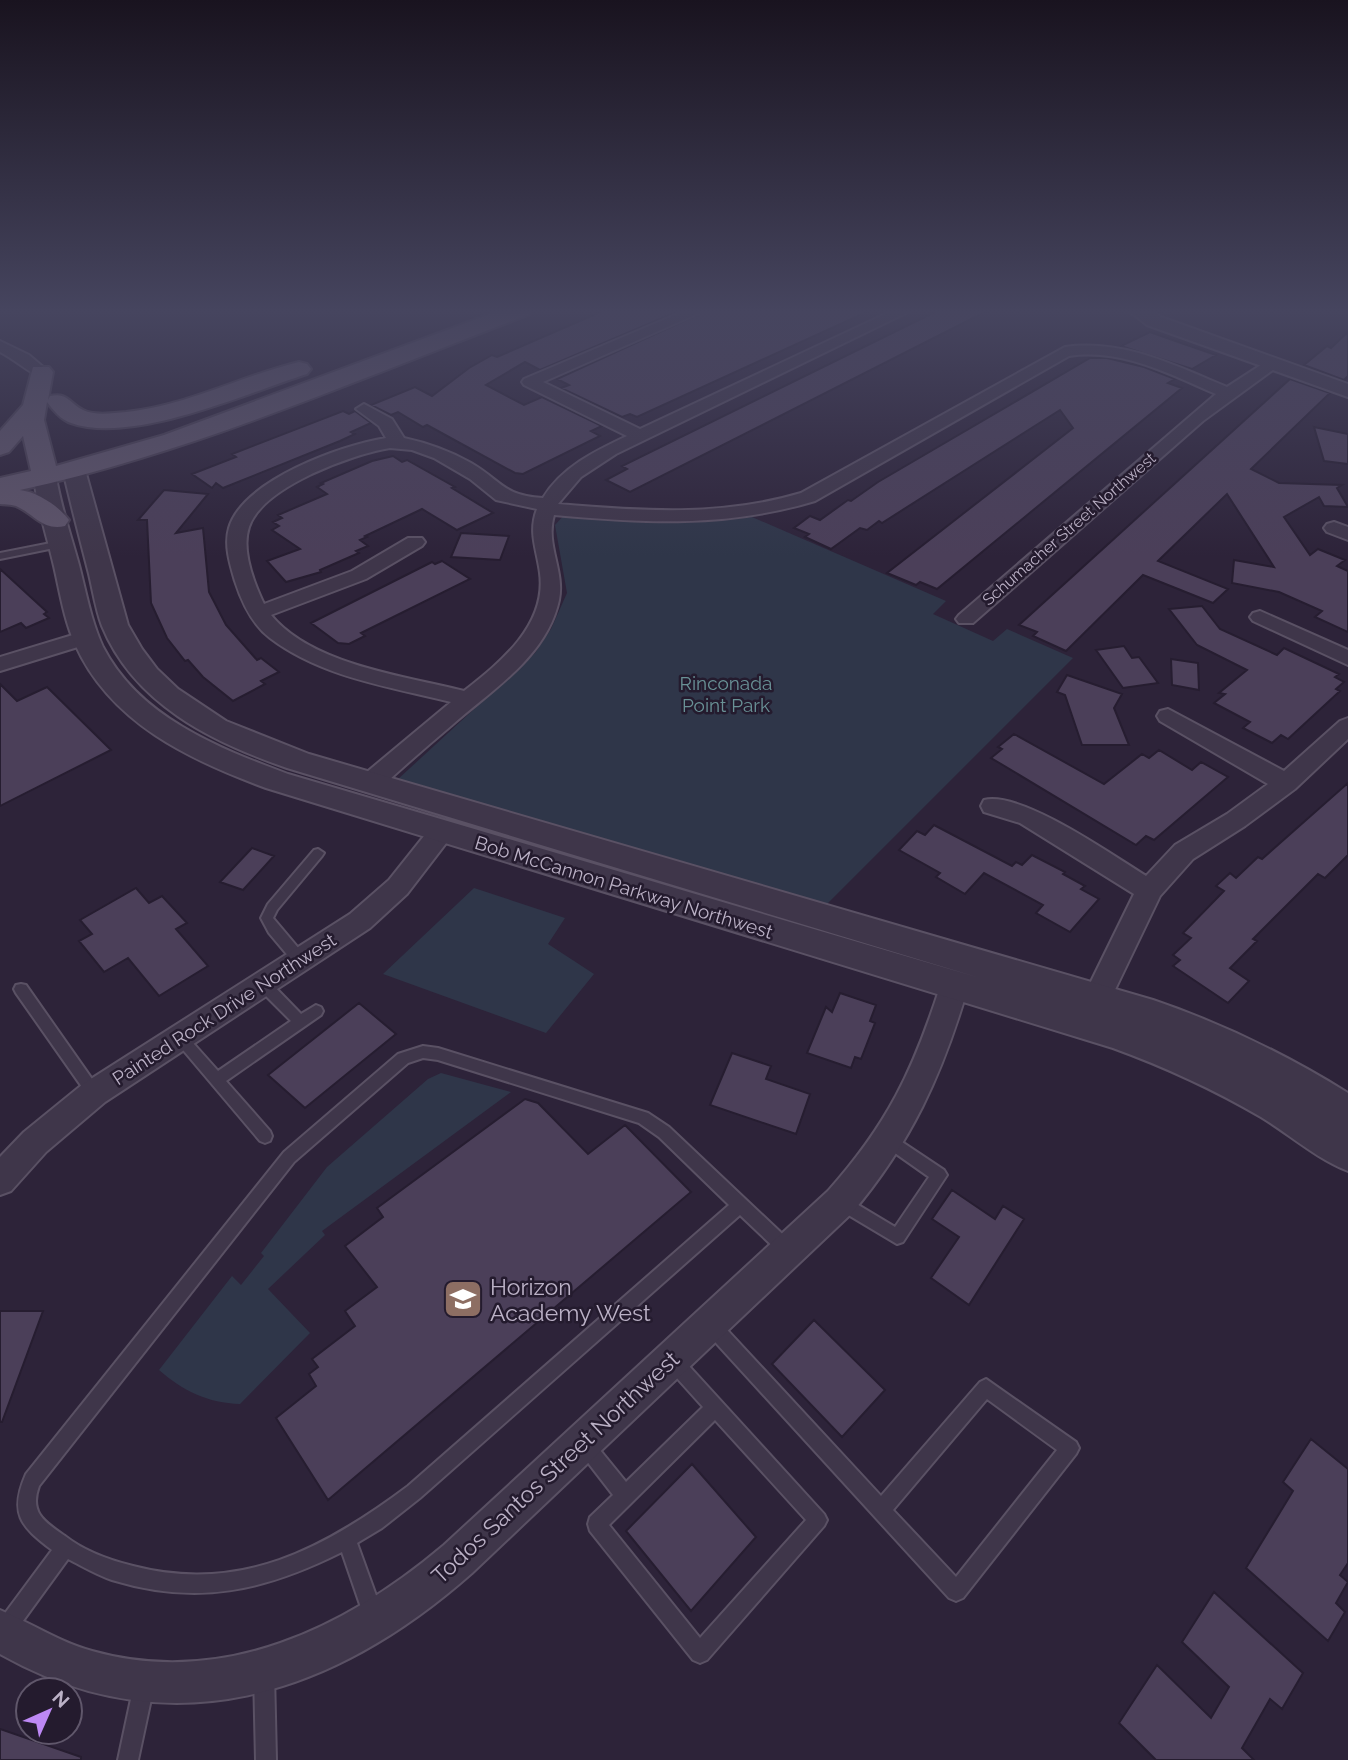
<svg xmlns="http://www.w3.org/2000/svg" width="1348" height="1760" viewBox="0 0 1348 1760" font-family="Raleway,sans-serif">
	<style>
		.green { fill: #2f3649 }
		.building { fill: #4b3f59; stroke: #261d30; stroke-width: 2 }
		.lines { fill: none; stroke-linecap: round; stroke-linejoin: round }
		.service-casing { stroke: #5a5164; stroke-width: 4 }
		.minor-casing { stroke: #5a5164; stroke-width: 4 }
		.tertiary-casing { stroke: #5a5164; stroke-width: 4 }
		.primary-casing { stroke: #483f53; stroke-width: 4 }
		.service { fill: #3f364a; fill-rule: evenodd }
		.minor { fill: #3f364a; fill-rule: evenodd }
		.tertiary { fill: #3f364a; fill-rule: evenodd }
		.primary { fill: #5e546a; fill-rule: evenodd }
		.labels { text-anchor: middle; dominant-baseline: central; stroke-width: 5; stroke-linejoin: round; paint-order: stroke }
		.far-street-label { font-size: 16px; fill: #bbb1c6; stroke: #241b2e }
		.park-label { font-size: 19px; fill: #699196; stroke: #241b2e }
		.street-label { font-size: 19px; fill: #bbb1c6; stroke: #241b2e }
		.near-poi-label { font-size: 23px; fill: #bbb1c6; stroke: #241b2e; text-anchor: start }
		.near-street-label { font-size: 23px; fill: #bbb1c6; stroke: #241b2e }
	</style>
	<rect width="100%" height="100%" fill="#2d2339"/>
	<path class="green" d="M565,514L679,522L752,517L946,601L933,614L993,641L1007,629L1073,658L827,904L397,780L535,653L551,629L567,593L555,525Z
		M474,888L565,918L548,944L594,974L546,1033L383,974Z
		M441,1073L511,1092L322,1231L325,1235L268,1289L310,1333L240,1404C208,1403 183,1391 159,1370L232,1276L241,1285L264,1256L261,1253L327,1167L428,1079Z"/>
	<path class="building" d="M605,310H681L540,370L525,362L486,385L524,405L542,397L602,426L591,431L600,436L523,474L515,473L427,425L423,427L398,412L391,415L371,405L415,387L432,396L469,368L492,355L497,357Z
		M708,310H871L637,417L630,414L622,417L561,388L569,385L557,379Z
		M939,310H989L630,492L606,480L627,469L622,466Z
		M1150,332L1184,344L1216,355L1192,369L1121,346Z
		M1348,332V376L1344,380L1304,365L1327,346L1331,348Z
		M1090,358H1107L1144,367L1175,379L1168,383L1182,388L937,589L920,582L916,585L887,573L1073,428L1060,410L882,523L879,521L867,530L860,528L831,549L805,537L809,534L794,528L810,516L820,520L848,500L851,501L878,482Z
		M1290,379L1330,393L1251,469L1279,483L1342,485L1337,488L1348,507L1324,506L1319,497L1284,517L1310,555L1318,549L1345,560L1337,566L1348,571V632L1315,617L1322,611L1279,592L1232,583L1234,560L1274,567L1227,494L1158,561L1228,589L1213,603L1143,575L1066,651L1033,636L1037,632L1019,625Z
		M343,411L349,414L355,411L371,423L351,432L355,434L340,441L223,488L216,483L212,488L192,474L236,457L232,454Z
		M1314,427L1348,434V464L1324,461Z
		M393,456L402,462L407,460L455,487L452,488L493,513L457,530L422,509L365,536L367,537L360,540L368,546L356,551L359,553L320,570L321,572L286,582L267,561L300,549L272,530L279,526L273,522L282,518L278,515L327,494L317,487L323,484L321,483L372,461Z
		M164,490L208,494L176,533L203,528L209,592L226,625L257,660L261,658L279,672L261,681L265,684L233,701L203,677L188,660L185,661L167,638L151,603L147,520H138Z
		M461,533L509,536L500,560L451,557Z
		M442,561L470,579L361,633L365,636L349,644L338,643L311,623L432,562L435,564Z
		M0,569L47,612L44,614L49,618L26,628L21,623L0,632Z
		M1202,606L1220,629L1277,655L1284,648L1339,674L1335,677L1344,682L1336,689L1340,691L1288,739L1281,735L1272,743L1243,728L1250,722L1214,703L1225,694L1219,693L1247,670L1197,645L1169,609Z
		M1124,646L1132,658L1139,657L1158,683L1123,688L1096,650Z
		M1171,659L1198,663L1199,690L1172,685Z
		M1067,675L1122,694L1114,708L1129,745H1082L1065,695L1057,692Z
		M0,684L17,701L47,687L111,750L0,806Z
		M1014,734L1104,784L1142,754L1149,758L1159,750L1192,770L1201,762L1228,777L1154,840L1146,836L1136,845L991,758L1002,749L998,747Z
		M1348,783V855L1325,878L1318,874L1253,939L1257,941L1230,968L1249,981L1228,1003L1173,966L1180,960L1173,955L1191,938L1183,933L1224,891L1216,886L1230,873L1236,878L1258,857L1262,859Z
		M934,825L1012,866L1016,862L1022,865L1032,855L1065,872L1063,874L1085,886L1081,889L1099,899L1070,932L1036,913L1043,905L984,873L965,894L936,877L940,873L899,850L917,831L925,835Z
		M252,848L274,856L243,890L220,882Z
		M136,888L149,903L162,896L187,923L176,929L208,966L159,996L128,958L104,972L79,941L92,934L80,920Z
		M840,993L876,1005L870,1021L875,1023L861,1059L855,1057L851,1068L807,1053L826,1007L832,1012Z
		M359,1003L396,1034L305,1108L268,1075Z
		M732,1053L771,1066L766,1079L810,1094L796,1134L710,1105Z
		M525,1099L538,1103L588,1154L625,1125L691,1192L328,1500L276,1418L316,1386L309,1374L318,1367L312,1359L355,1326L345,1311L377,1287L345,1246L383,1217L377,1208Z
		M952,1190L995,1219L1003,1206L1024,1219L969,1305L931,1278L959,1237L932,1219Z
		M0,1311H43L2,1422H0Z
		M814,1320L885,1390L842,1437L772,1364Z
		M1311,1439L1348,1469V1563L1340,1575L1348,1582L1336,1603L1345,1612L1328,1641L1246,1568L1293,1491L1283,1482Z
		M692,1464L756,1537L691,1611L626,1531Z
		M1214,1592L1303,1673L1282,1709L1270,1699L1242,1748L1254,1760H1156L1119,1723L1157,1665L1211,1718L1229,1687L1182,1642Z
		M0,1729L81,1757V1760H0Z"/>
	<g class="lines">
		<g class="service-casing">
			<path id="service" d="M61,541L66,544L64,546L0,559V553Z
				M318,849L324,853L322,856L277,910L273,918L305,956L307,960L305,964H295L269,933L261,918L268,904L314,850Z
				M263,979L268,980L301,1014L316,1005L321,1007L323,1011L321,1015L226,1081L270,1131L272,1136L270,1141L265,1143L260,1141L173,1038L175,1034L180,1032L185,1034L218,1071L291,1021L258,988L256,984L258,980Z
				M21,984L26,985L99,1089L101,1093L99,1097L94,1099L89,1097L16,993L14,989L16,985Z
				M423,1046L438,1048L648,1113L669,1127L794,1245L796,1250L794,1255L788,1258L782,1255L740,1215L420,1498L382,1528L357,1543L383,1615L380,1622L373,1625L366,1622L342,1552C264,1591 197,1606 112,1580C97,1575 82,1566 68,1559L12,1636L5,1639L0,1637V1620L52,1550C20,1526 9,1513 26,1474L284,1152L398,1054ZM423,1058L438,1060L639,1123L659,1137L729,1205L408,1486C324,1549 240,1594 133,1566C109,1560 84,1551 65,1536C45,1522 29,1513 39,1486L294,1162L408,1063Z
				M890,1134L944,1170L947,1175L903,1242L897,1244L835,1207L832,1202L835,1197L840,1195L845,1197L895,1227L929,1177L885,1146L883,1141L885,1136Z
				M712,1318L718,1320L881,1496L980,1382L986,1379L1076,1442L1079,1448L1076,1454L963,1598L956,1601L949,1598L706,1332L704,1326L706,1320ZM987,1399L1057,1450L956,1577L893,1510Z
				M673,1353L679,1355L824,1514L827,1520L824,1526L707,1660L700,1663L693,1660L590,1531L588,1524L590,1517L613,1495L579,1451L576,1445L579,1439L585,1436L591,1439L626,1482L703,1407L667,1367L665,1361L667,1355ZM715,1420L806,1520L700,1638L609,1525Z
				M264,1663L271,1666L274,1673L276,1760H256L254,1673L257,1666Z
				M144,1675L151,1678L154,1685L138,1760H118L134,1685L137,1678Z"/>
		</g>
		<g class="minor-casing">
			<path id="minor" d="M687,310H706L543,382L640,429L894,310H912L616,454L581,477L558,504C641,511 721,517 801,493L1065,347C1123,339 1174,365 1227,387L1267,361H1279L1281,364L1203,421L973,623H959L956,619L959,615L1216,394C1169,374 1122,348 1069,356L815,501C725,528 645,523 554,515C545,545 565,570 559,600C547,656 492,690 452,725C427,746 403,767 379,789L370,791L361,789L358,783L361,777L451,702C390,687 321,677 270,638C252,624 242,603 235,581C230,564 224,545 229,528C243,480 342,445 386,438L379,426L356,409L364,404L392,419L404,438C427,443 450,451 471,463C502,481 503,496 543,498C562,467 595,451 627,436L524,385L522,382L524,379ZM390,448L412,450L434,458L470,479L496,500L537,509C528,533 537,549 540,573C547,625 501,662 464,691C405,676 312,665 271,615L366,579L422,546L425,542L422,538H408L352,571L264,604C254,583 241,550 249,527C262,487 352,454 390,448Z
				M0,341L29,355L49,372L41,377C29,373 13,358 0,352Z
				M1334,522L1348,527V540L1327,532L1324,528L1327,524Z
				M1260,611L1348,650V665L1253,621L1250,617L1253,613Z
				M86,631L94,632L97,637L94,642L0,671V657Z
				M1168,709L1284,771L1340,721L1348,718V739L1295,789L1245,826L1193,859L1160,896L1111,998L1103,1025L1093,1029L1083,1025L1078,1017L1083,998L1134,894L1020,823L984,812L981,806L984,800C1020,790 1114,856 1146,876L1175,845L1227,814L1268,784L1160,721L1157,716L1160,711Z
				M441,823L450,826L454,832L450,838L407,894L370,928L105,1102L46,1152L11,1191L0,1195V1157L24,1132L83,1084L350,914L389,880L432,826Z
				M954,976L964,979L968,987C942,1075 911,1143 852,1213L472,1573C334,1695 170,1750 0,1654V1610C31,1623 59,1642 92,1651C223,1688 346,1628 444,1545L828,1191C887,1125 913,1071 940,987L944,979Z"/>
		</g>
		<g class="tertiary-casing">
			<path id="tertiary" d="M1128,310H1149L1161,317L1348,384V397L1147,325Z
				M74,463L82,465L85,470L128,625L142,649L157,669L178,689L226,721L309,754L1153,1000C1221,1023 1287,1055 1348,1093V1171C1317,1159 1289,1134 1261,1117C1213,1089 1165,1067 1113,1048L266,788C190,760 110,723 75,644C64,619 60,592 54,566C47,536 37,507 34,477L37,472H53L56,477C61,507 71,536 79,565C86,592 91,621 103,647C139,717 218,748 288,774L980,978L287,768C212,742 134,704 102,626C96,610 93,591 89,574C80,539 71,505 63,470L66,465Z"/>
		</g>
		<g class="primary-casing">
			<path id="primary" d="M501,310H531L528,315C361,378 194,452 20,490C37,492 59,506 69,520L65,526C43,531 35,515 18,507C13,504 6,505 0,504V478L31,471L23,436L9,452L0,455V431L23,405L33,367H49L53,372L48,400L50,396C68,392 69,403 83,410C95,416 113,413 126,412C186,406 241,376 299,362L307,364L311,369L307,374C247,393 132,445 71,423C61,420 53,410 47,402L44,420L56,466L164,435Z"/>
		</g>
		<use href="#service" class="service"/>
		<use href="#minor" class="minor"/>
		<use href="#tertiary" class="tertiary"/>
		<use href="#primary" class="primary"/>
	</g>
	<linearGradient id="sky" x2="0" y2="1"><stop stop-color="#19131f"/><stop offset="0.56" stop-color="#46455f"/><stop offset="1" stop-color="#46455f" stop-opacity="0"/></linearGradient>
	<rect width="1348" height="556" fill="url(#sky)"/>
	<defs>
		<g id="school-square" transform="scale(2.0125)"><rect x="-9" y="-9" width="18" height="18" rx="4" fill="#8d6e63" stroke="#241b2e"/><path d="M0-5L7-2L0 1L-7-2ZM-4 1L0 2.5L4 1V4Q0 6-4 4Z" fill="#fff"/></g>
	</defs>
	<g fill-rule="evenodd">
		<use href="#school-square" x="463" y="1299"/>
	</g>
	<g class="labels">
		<g class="far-street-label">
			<text transform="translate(1069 529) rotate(-41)">Schumacher Street Northwest</text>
		</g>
		<g class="park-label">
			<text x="726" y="683">Rinconada<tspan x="726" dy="22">Point Park</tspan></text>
		</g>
		<g class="street-label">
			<text transform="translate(624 887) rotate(17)">Bob McCannon Parkway Northwest</text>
			<text transform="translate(224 1009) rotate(-33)">Painted Rock Drive Northwest</text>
		</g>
		<g class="near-poi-label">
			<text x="490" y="1286">Horizon<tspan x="490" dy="26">Academy West</tspan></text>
		</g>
		<g class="near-street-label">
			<text transform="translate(555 1467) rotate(-43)">Todos Santos Street Northwest</text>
		</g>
	</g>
	<g transform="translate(49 1711) rotate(45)"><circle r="33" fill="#241b2e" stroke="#60576b" stroke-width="2"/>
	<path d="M0-5L12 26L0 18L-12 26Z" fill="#bd88f4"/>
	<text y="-10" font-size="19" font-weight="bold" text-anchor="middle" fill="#bbb1c6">N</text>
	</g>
</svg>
